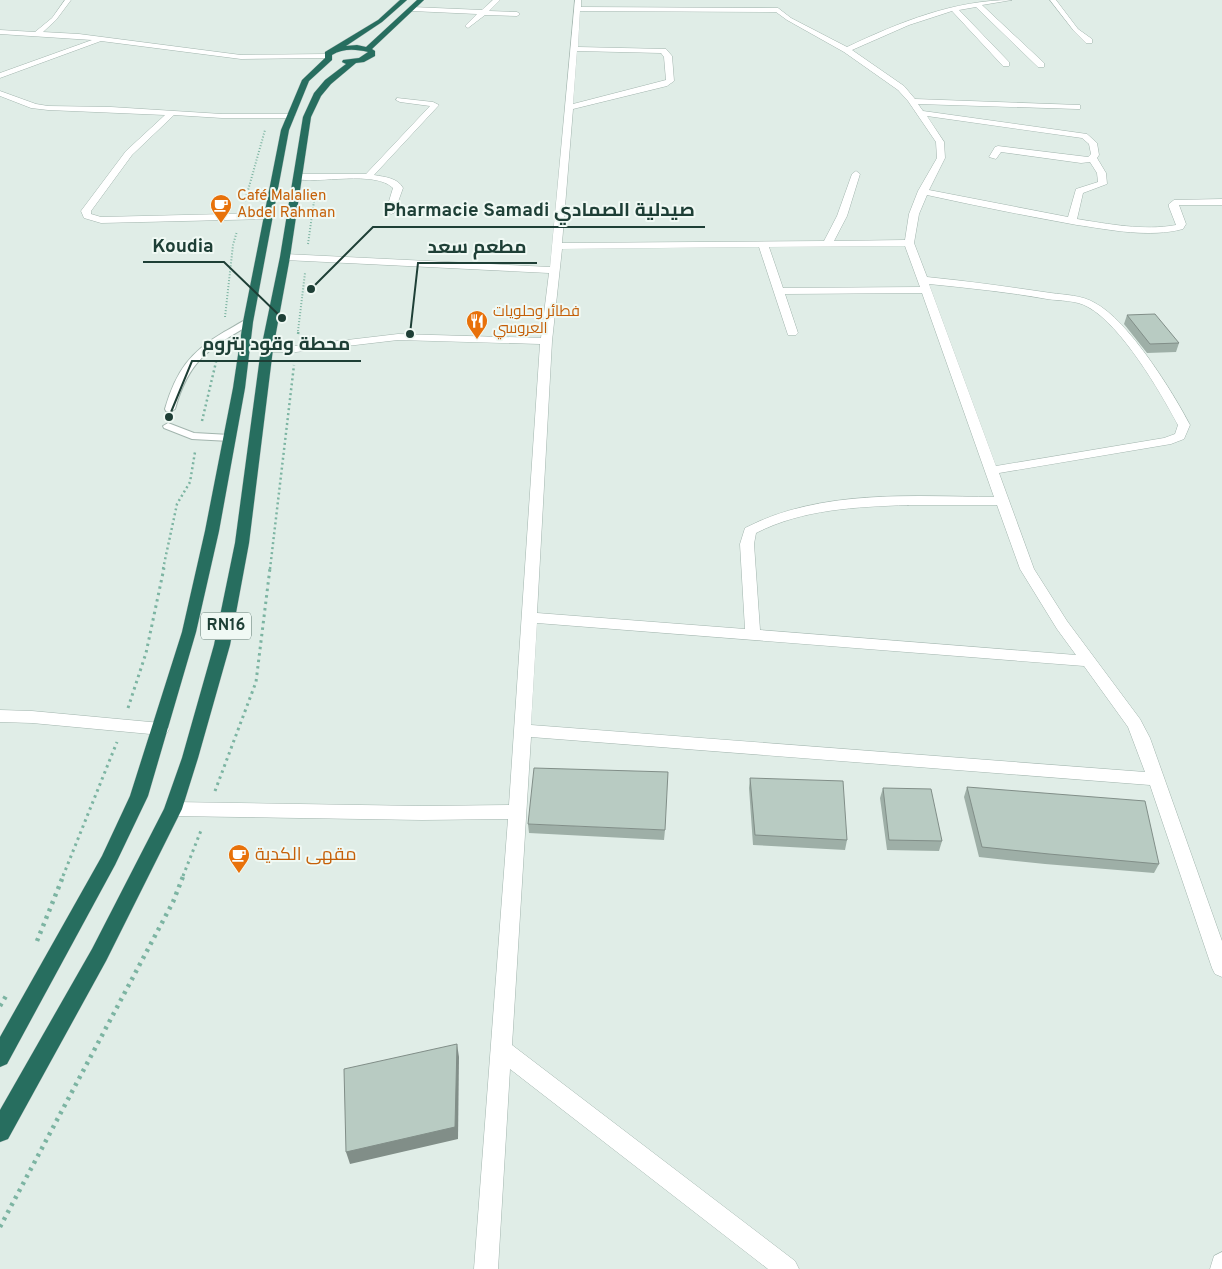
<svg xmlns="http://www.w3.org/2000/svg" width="1222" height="1269" viewBox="0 0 1222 1269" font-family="Overpass,Cairo,sans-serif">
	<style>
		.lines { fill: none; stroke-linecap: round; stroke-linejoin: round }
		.lane-casing { stroke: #a2b5ae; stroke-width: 2 }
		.street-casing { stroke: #a2b5ae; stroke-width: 1 }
		.highway-casing { stroke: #c0c9c7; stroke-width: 1 }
		.path-far3 { stroke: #7cb4a2; stroke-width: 2; stroke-dasharray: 1 2; stroke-linecap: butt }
		.path-far2 { stroke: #7cb4a2; stroke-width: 2.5; stroke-dasharray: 2 3; stroke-linecap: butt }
		.path-far1 { stroke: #7cb4a2; stroke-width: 3; stroke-dasharray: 2.5 4; stroke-linecap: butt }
		.path { stroke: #7cb4a2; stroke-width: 4.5; stroke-dasharray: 3 5; stroke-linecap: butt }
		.lane { fill: #fff; fill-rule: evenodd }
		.street { fill: #fff; fill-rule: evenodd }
		.highway { fill: #276e5f; fill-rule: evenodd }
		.wall { fill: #9eafa7 }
		.shaded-wall { fill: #818e88 }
		.building { fill: #b8cbc2; stroke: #818e88 }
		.labels { text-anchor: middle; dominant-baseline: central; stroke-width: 4; stroke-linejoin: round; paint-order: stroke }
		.far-food-label { font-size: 15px; fill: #c56008; stroke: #f0f9f4; text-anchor: start }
		.shield { fill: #f0f9f4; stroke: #5d776f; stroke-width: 1 }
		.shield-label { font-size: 16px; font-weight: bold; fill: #1e3f36 }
		.food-label { font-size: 18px; fill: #c56008; stroke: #f0f9f4; text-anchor: start }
		.leader { fill: none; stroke: #1e3f36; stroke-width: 2 }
		.callout-dot { fill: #1e3f36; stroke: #f0f9f4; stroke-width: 2 }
		.callout-label { font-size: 19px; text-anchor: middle; font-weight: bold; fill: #1e3f36; stroke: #f0f9f4; stroke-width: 4; stroke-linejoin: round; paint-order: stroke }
	</style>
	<rect width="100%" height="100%" fill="#e0ede7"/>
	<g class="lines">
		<g class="lane-casing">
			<path id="lane" d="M248,319L251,320V324C209,349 189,359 175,409L170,412L166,411L165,409C176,371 190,352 224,332C232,328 240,322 248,319Z
				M168,423L194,433L230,435L235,438L230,441L192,439L164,428L163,426Z"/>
		</g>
		<g class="street-casing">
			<path id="street" d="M65,0H71L56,20L43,32L79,34L241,55L327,54L331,56L327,58L241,59L101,41L0,78V73L92,40L0,34V30L35,32L52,18Z
				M493,0H500L489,11L517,12L520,14L517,16L485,15L468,28L465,26L477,14L412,11L409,9L412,7L482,10Z
				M575,0H581V7L778,8L791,18L847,47C900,22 954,0 1012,0L982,5L1044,63V67H1038L976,7L959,10L1009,62V66H1003L952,11L909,25L852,50L904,86L915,99L1080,105V109H1077L918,104L923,111L1087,134L1097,143L1099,155L1097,158L1106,173L1107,184L1083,193L1077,219C1109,224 1144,231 1176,225L1169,207V204L1174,200L1222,199V205H1179L1186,224L1183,229C1149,238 1112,230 1077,225C1027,216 977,206 927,195L919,214L914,243L927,277C968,281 1010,287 1051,293C1065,295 1082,295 1095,303C1128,320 1173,392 1190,425L1184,439L1171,444L999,473L1034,569L1067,621L1140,719L1150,738L1222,941V977L1215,974L1212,968L1150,785L531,737L512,1045L795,1261L799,1269H768L510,1069L498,1269H474L508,819L422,820L173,816L167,814L164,809L167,804L173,802L422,806L509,805L540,344L398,340L296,352H267L261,349L267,346H296L398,334L541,338L549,273L285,260L280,257L285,254L550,267ZM580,11L776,12L787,20L844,52L898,90L908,101L936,142L937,158L918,191L909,214L905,240L834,241L847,216L860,174L856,171L852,174L837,216L824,241L562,243L573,109L667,86L674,81L672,56L666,49L578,47ZM577,51L661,53L664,57L666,80L573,104ZM927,116L1082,138L1089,144L1091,154L1088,157L998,146L995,147L989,157L996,159L1001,152L1081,163L1090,162L1097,173L1098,182L1076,189L1068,217L929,190L945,158L944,142ZM905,246L920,287L783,288L769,247ZM759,247L788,335H796L798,333L785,294L922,293L994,497C912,496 820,489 745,528L740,544L745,629L537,613L552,341L562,249ZM929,284C968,288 1008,292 1047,299C1060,301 1076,300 1088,307C1121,325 1160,391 1178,425L1175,434L1164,438L996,466ZM908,505H997L1020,569L1057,629L1076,655L760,630L754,544L756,533C803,509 856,507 908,505ZM537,623L1084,666L1128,727L1145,772L531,725Z
				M1050,0H1056L1078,29L1092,39V43H1086L1074,31Z
				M0,91L36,104L48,106L111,107L222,114H294L295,116L291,118H222L174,115L132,155L91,211V214L101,217L270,213L275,216L270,219L101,223L84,218L81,211L126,151L165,115L48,110L31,108L0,96Z
				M397,98L433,102L439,105L374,175C385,177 398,178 403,188L394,213L391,214L386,211L393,188C375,170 319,184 294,179V175L297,174H366L430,106L400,102L396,100Z
				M0,710L32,711L161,723L167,725L169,729L167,733L161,735L32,723L0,722Z
				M1222,1252V1269H1210L1214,1256Z"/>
		</g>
		<g class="highway-casing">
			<path id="highway" d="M400,0H407L382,22L346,46L357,45L366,47L417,0H424L372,49L375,51V56L364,62L356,63L331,84L321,96L311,117L290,257L273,349L249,543L230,645L198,758L182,809L106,961L8,1139L0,1142V1110L92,949L164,809L182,758L214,645L235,543L261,349L280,257L303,117L314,93L325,80L346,64L342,62L343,60L359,58L368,52C356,49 343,48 332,55V60L309,81L289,130L253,322L245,388L219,531L196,632L148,796L115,865L7,1064L0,1067V1037L102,856L130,796L182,632L205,531L233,388L243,322L281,130L302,80L325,58V52L378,20Z"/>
		</g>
		<path class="path-far3" d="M245,201L265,130
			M308,244L314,201
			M225,317L233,245L237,231
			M298,331L305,273"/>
		<path class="path-far2" d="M298,334L299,329
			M202,421L216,362
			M163,569L177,504L190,482L195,452
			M270,569L294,365"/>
		<path class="path-far1" d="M128,708L146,653L164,568
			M215,791L256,682L270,568
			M63,876L117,742
			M183,876L202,828"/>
		<path class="path" d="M37,941L64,874
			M0,1006L6,996
			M0,1227L173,902L184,874"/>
		<use href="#lane" class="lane"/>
		<use href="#street" class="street"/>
		<use href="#highway" class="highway"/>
	</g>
	<path class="wall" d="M1127,315L1179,343L1176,352L1147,353L1124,324Z
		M750,778L847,840L845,850L753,845L749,788Z
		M967,787L1159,864L1154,873L1045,864L979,857L964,797Z
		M883,788L942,841L939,851L887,850L880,798Z
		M528,824L665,830L664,840L529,833Z"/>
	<path class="shaded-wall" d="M457,1044L459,1057L458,1139L350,1164L346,1152Z"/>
	<path class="building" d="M1155,314L1179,343L1150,344L1127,315Z
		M534,768L668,772L665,830L528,824Z
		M750,778L843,781L847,840L755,835Z
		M967,787L1145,801L1159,864L1049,854L982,847Z
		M883,788L931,789L942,841L889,840Z
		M457,1044L455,1127L346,1152L344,1069Z"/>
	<defs>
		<g id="cafe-pin" transform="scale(1.125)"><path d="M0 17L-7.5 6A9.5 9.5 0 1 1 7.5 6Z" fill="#e8710a" stroke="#f0f9f4"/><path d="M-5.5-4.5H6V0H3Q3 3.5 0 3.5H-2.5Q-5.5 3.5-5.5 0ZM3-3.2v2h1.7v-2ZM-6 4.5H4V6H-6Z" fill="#fff"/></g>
		<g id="restaurant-pin" transform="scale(1.125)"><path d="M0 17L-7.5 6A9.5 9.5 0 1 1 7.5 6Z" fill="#e8710a" stroke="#f0f9f4"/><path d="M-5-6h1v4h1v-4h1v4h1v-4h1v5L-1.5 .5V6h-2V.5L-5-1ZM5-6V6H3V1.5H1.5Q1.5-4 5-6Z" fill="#fff"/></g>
	</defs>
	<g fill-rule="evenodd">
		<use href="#cafe-pin" x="221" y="205"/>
		<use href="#restaurant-pin" x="477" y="321"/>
		<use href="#cafe-pin" x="239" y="855"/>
	</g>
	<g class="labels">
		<g class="far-food-label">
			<text x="237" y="196">Café Malalien<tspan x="237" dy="17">Abdel Rahman</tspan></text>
			<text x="493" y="312">فطائر وحلويات<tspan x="493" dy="17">العروسي</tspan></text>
		</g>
		<rect class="shield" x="201" y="612.5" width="50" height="27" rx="4"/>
		<g class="shield-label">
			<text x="226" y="626">RN16</text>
		</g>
		<g class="food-label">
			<text x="255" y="855">مقهى الكدية</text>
		</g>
	</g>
	<path class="leader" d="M311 289L373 227H705M282 318L224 262H143M410 334L418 263H537M169 417L192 361H361"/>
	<g class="callout-dot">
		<circle cx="311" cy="289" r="5"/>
		<circle cx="282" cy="318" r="5"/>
		<circle cx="410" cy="334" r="5"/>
		<circle cx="169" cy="417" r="5"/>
	</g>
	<g class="callout-label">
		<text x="539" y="216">Pharmacie Samadi صيدلية الصمادي</text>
		<text x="183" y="252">Koudia</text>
		<text x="477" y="253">مطعم سعد</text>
		<text x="276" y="350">محطة وقود بتروم</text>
	</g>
</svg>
